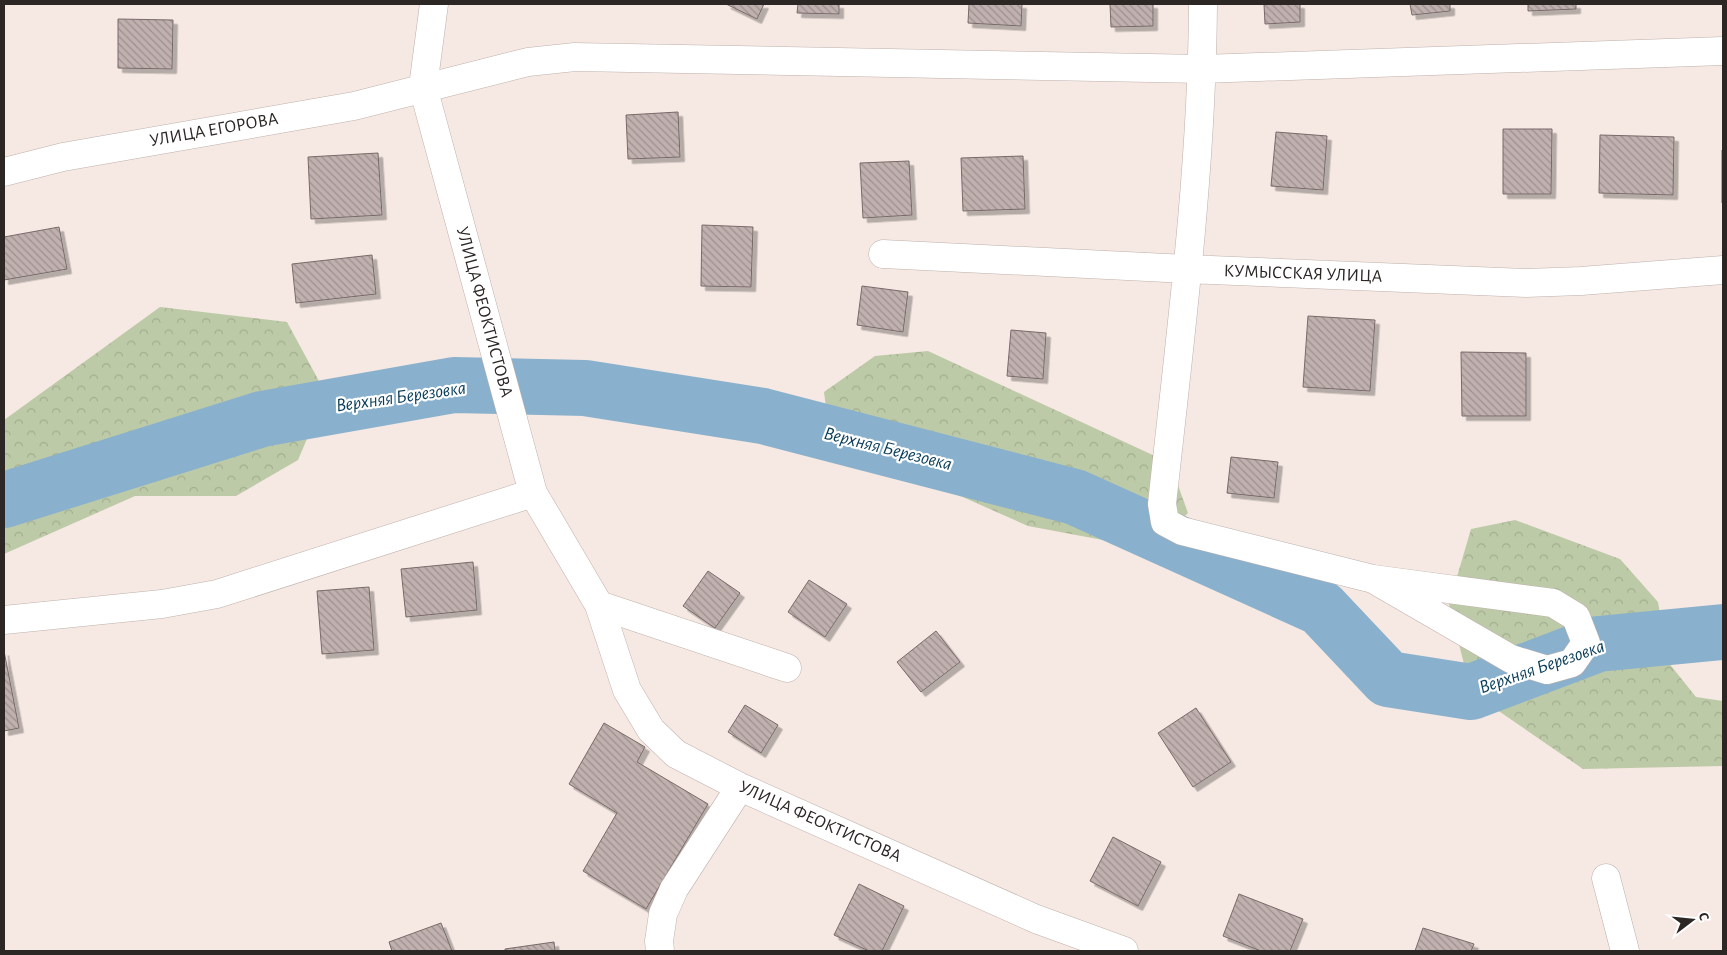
<svg xmlns="http://www.w3.org/2000/svg" width="1727" height="955" viewBox="0 0 1727 955" font-family="'Alegreya Sans',sans-serif">
	<style>
		.forest { fill: url(#forest-crowns) }
		.lines { fill: none; stroke-linecap: round; stroke-linejoin: round }
		.river { stroke: #89b1cd; stroke-width: 56 }
		.building { fill: url(#building-back-hatch); stroke: #776a68; filter: url(#shadow) }
		.minor-casing { stroke: #beb1ac; stroke-width: 29 }
		.minor { stroke: #fff; stroke-width: 28 }
		.labels { text-anchor: middle; dominant-baseline: central; stroke-width: 4.5; stroke-linejoin: round; paint-order: stroke }
		.street-label { font-size: 18px; fill: #2c2725; stroke: #fff }
		.water-label { font-size: 19px; font-style: italic; fill: #083c59; stroke: #fff }
	</style>
	<defs>
		<pattern id="forest-crowns" width="20" height="18" patternUnits="userSpaceOnUse" patternTransform="scale(1.25)"><rect width="20" height="18" fill="#bdcaa7"/><path d="M2 6a3 3 0 1 1 6 0M12 15a3 3 0 1 1 6 0" fill="none" stroke="#a3ae90"/></pattern>
		<pattern id="building-back-hatch" width="6" height="6" patternUnits="userSpaceOnUse" patternTransform="scale(1.25)"><rect width="6" height="6" fill="#c0b1af"/><path d="M-1 5l2 2M0 0l6 6M5-1l2 2" fill="none" stroke="#9c908e"/></pattern>
		<filter id="shadow"><feDropShadow dx="4.5" dy="4.5" stdDeviation="0" flood-color="#0004"/></filter>
	</defs>
	<rect width="100%" height="100%" fill="#f6e8e2"/>
	<path class="forest" d="M160,307L287,322L326,394L298,460L236,496H135L4,554V420Z
		M928,351L1170,463L1188,513L1151,549L1028,526L830,438L824,392L875,356Z
		M1515,520L1620,559L1658,602L1668,662L1696,697L1723,701V766L1583,769L1471,692L1449,604L1471,529Z"/>
	<g class="lines">
		<path class="river" d="M4,500L262,419L454,385L585,388L763,416L1075,497L1321,608L1388,679L1471,692L1598,644L1723,632"/>
	</g>
	<path class="building" d="M726,4H764L757,19Z
		M798,4H839V14L797,13Z
		M969,4H1022L1021,26L968,23Z
		M1110,4H1153V26L1111,27Z
		M1264,4H1300V22L1265,24Z
		M1410,4H1450V11L1412,15Z
		M1528,4H1576V9L1528,11Z
		M118,19L173,20L172,69L118,68Z
		M678,112L680,157L628,159L626,115Z
		M1503,129H1552L1551,194H1503Z
		M1276,132L1327,136L1323,190L1271,186Z
		M1600,135L1674,137L1673,195L1599,193Z
		M1722,150H1723V203H1722Z
		M378,153L382,215L311,219L308,157Z
		M1023,156L1025,209L963,211L961,158Z
		M909,161L912,215L863,218L860,163Z
		M702,225L753,227L751,287L701,286Z
		M59,227L67,269L4,280V237Z
		M372,255L376,294L296,303L292,264Z
		M862,286L908,292L903,332L857,325Z
		M1308,316L1375,320L1370,391L1303,387Z
		M1011,330L1046,333L1043,379L1007,376Z
		M1461,352L1526,353V416H1462Z
		M1231,457L1278,462L1274,498L1227,493Z
		M473,562L477,610L406,617L401,569Z
		M708,571L740,593L715,628L683,606Z
		M809,580L847,604L825,637L788,612Z
		M369,587L374,650L322,654L317,591Z
		M936,631L960,662L921,692L897,662Z
		M4,651L19,728L4,731Z
		M745,705L778,725L761,753L728,732Z
		M1196,708L1231,762L1193,787L1158,733Z
		M604,723L645,747L637,762L708,804L646,909L583,871L617,813L569,784Z
		M1113,837L1161,862L1138,906L1090,881Z
		M859,884L904,906L882,951H869L834,935Z
		M1239,894L1303,919L1290,951H1261L1223,936Z
		M441,923L452,951H392L389,942Z
		M1423,928L1474,944L1471,951H1415Z
		M554,942L555,951H505V949Z"/>
	<g class="lines">
		<g class="minor-casing">
			<path id="minor" d="M434,4L423,87L533,493L599,605L787,668
				M1203,4C1202,171 1180,338 1162,504L1165,522L1182,531L1373,579L1511,659L1547,670L1572,663L1586,643L1576,617L1553,603L1373,579
				M4,172L63,157L354,106L528,62L575,57L1203,69L1723,51
				M883,254L1187,269L1526,283L1581,281L1723,270
				M599,605L627,690L651,730L676,754L740,787L1036,919L1124,951
				M4,620L162,604L217,594L533,493
				M1606,878L1625,951
				M660,951L659,941L663,914L674,889L740,787"/>
		</g>
		<use href="#minor" class="minor"/>
	</g>
	<g class="labels">
		<g class="street-label">
			<text transform="translate(214 130) rotate(-10)">УЛИЦА ЕГОРОВА</text>
			<text transform="translate(1303 274) rotate(2)">КУМЫССКАЯ УЛИЦА</text>
			<text transform="translate(484 312) rotate(75)">УЛИЦА ФЕОКТИСТОВА</text>
			<text transform="translate(820 822) rotate(24)">УЛИЦА ФЕОКТИСТОВА</text>
		</g>
		<g class="water-label">
			<text transform="translate(401 397) rotate(-8)">Верхняя Березовка</text>
			<text transform="translate(888 449) rotate(14)">Верхняя Березовка</text>
			<text transform="translate(1542 667) rotate(-19)">Верхняя Березовка</text>
		</g>
	</g>
	<rect width="1727" height="955" fill="none" stroke="#2c2725" stroke-width="10"/>
	<g transform="translate(1692 920) rotate(74)" stroke="#ffffff" stroke-width="4" paint-order="stroke">
	<path d="M0-4L9 19L0 12L-9 19Z" fill="#2c2725"/>
	<text y="-8" font-size="14" font-weight="bold" text-anchor="middle" fill="#2c2725">С</text>
	</g>
</svg>
